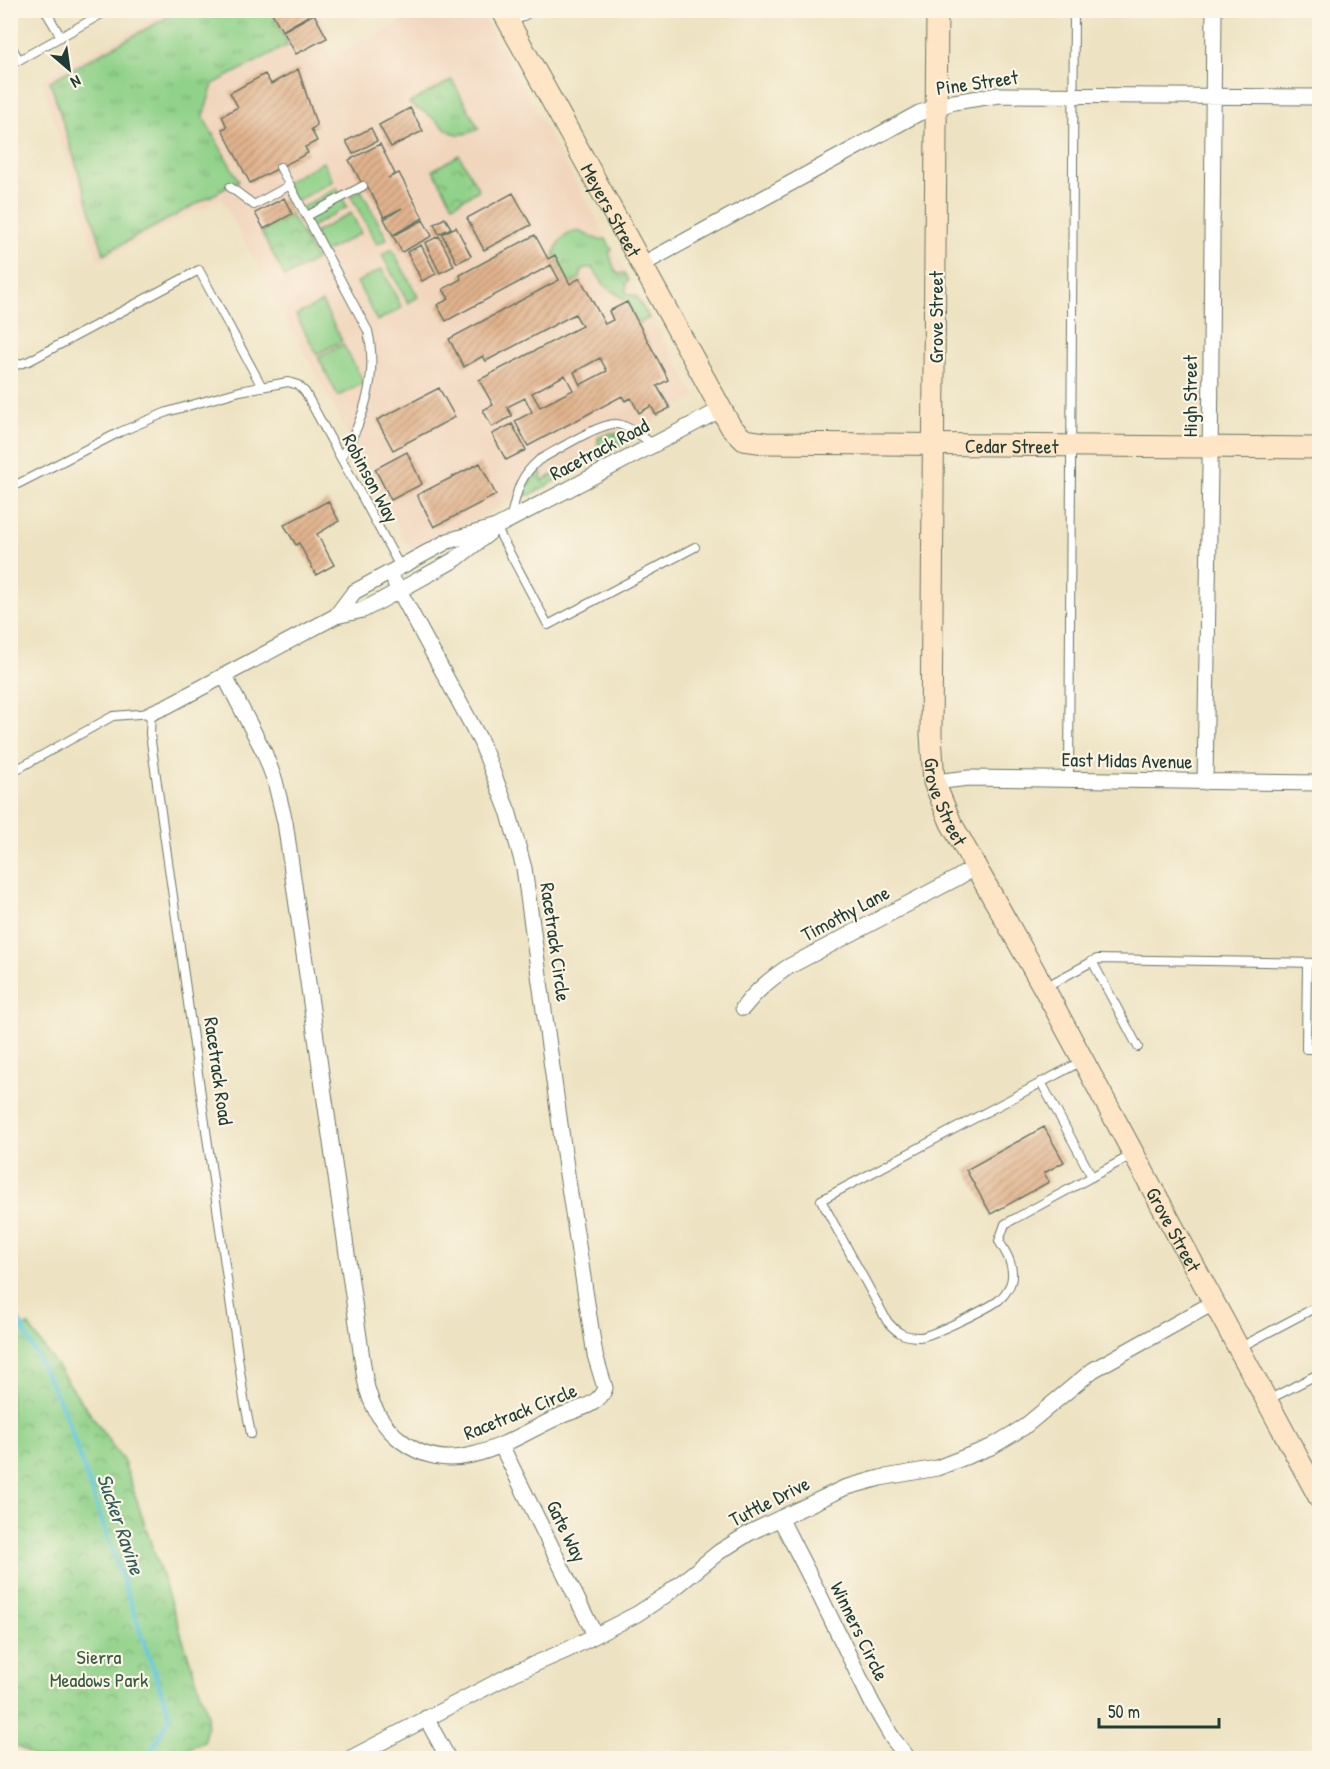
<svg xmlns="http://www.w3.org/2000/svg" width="1330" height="1769" viewBox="0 0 1330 1769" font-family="'Patrick Hand',sans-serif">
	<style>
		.built { fill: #f1d5bd }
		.grass { fill: url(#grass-tufts); stroke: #58885f; stroke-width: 1.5 }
		.park { fill: url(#park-crowns); stroke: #58885f; stroke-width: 1.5 }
		.garden { fill: url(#garden-dots); stroke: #58885f; stroke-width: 1.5 }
		.pitch { fill: #91d28a; stroke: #58885f; stroke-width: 1.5 }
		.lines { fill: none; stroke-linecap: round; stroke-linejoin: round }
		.stream { stroke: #60c6dd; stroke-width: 4.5 }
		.building { fill: url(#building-hatch); fill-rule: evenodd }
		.lane-casing { stroke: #677765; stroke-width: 10 }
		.street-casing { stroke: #677765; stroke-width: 17 }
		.secondary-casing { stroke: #677765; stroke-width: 23 }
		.lane { stroke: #fff; stroke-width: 8 }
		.street { stroke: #fff; stroke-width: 15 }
		.secondary { stroke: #fee5c5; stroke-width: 21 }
		.labels { text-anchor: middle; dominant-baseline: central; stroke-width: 4.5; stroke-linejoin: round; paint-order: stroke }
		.street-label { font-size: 20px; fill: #1f3d34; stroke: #fcf5e5 }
		.park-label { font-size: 20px; fill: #365b45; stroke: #fcf5e5 }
		.water-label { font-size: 21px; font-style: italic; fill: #2f5f5e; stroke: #fcf5e5 }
	</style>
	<defs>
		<pattern id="grass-tufts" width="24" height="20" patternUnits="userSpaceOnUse" patternTransform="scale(1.5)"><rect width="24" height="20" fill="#91d28a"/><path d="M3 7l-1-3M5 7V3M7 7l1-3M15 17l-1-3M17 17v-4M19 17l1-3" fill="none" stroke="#76ac72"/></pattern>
		<pattern id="park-crowns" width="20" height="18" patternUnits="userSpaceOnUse" patternTransform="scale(1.5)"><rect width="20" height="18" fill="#91d28a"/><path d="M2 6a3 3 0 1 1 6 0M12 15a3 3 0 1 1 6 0" fill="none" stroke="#76ac72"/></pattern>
		<pattern id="garden-dots" width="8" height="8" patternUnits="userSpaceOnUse" patternTransform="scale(1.5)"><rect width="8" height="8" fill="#91d28a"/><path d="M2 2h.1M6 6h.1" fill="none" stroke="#76ac72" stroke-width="1.8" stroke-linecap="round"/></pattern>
		<pattern id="building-hatch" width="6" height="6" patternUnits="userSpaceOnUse" patternTransform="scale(1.5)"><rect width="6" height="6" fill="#e1b38d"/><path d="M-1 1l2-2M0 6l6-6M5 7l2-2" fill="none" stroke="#b69374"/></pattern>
	</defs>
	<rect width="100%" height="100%" fill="#fcf5e5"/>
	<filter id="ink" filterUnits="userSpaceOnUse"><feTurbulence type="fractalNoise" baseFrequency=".0167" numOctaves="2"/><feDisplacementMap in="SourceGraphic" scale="12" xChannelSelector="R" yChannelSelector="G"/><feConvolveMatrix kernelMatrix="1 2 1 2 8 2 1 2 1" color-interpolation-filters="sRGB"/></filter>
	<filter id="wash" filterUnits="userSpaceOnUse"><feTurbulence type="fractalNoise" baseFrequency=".008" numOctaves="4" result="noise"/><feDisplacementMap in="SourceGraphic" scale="24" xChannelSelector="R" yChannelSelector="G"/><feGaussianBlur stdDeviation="1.35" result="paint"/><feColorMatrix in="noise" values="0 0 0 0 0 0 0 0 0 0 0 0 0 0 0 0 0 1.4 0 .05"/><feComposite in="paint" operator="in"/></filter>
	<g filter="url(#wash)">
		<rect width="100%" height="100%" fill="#ede2c1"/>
		<path class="built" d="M170,11H318L329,30L322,40L332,57L423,11H480L696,397L413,555L221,198L99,262L41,80Z"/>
		<path class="grass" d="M179,11H271L288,45L213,84L203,117L239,181L104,254L50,81Z
			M452,80L479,129C450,142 447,127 426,113C420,109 414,109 409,103Z
			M578,231L599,240L606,239L612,250L609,252L614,268L618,274L625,273L629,280L626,283L627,288L625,290L628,294L636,296L649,318L638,324L629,303L605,286L593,268H586L582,270L580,278L570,284L554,253C559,241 564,233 578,231Z"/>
		<path class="park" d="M459,155L479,190L453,205L433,170Z
			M291,215L316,260L285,277L261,232Z
			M28,1325L124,1462L208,1715L204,1742L164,1758H36L11,1743L10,1335Z"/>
		<path class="garden" d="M611,433L623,434L632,439L530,495H525L529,482L539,469L541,470L542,481L598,450V438Z"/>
		<path class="pitch" d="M323,162L333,181L295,202L284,183Z
			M337,188L347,207L309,228L299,209Z
			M361,190L387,239L377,244L351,196Z
			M351,213L361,233L323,253L312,234Z
			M392,249L418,297L408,303L382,255Z
			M382,269L402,308L377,321L357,282Z
			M322,302L342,341L317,354L296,315Z
			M343,344L364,383L338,396L318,357Z"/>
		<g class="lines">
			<path class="stream" d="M10,1303L63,1408L170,1717L147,1758"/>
		</g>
		<g id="blocks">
			<path class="building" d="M272,10H304L308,16L282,31L271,11Z
				M314,14L327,38L296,54L283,31Z
				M298,69L317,126L311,129L317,141L305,147L308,153L250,183L222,129L227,127L222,116L238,107L230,93L265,74L271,84Z
				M410,108L423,131L391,147L379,125Z
				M371,128L377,141L353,154L346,141Z
				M380,144L395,174L388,178L399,173L423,218L393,235L384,219L402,208L384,217L368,187L365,189L349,160Z
				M513,193L531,225L484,250L467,218Z
				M284,198L292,214L264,229L255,213Z
				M445,218L451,228L439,234L434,224Z
				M423,220L432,236L402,252L393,236Z
				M456,227L471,256L457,263L442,234Z
				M535,235L548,259L555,255L570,284L580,278L605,324L613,320L609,311L627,302L665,373L668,380L657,386L670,408L656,415L651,406L639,413L631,398L625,401L622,396L528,446L515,421L532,412L525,398L507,407L512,416L492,427L483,410L493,405L479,380L582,326L575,314L486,361L483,356L464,367L449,339L559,280L551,265L446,321L437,305L449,299L443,289L461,279L460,275ZM600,358L607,371L580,385L574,372ZM565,375L573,390L540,407L532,393Z
				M439,236L454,266L440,273L425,243Z
				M421,245L436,274L422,281L407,252Z
				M439,388L455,417L393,450L377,420Z
				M512,424L526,450L506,460L492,434Z
				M407,452L422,484L391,500L375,469Z
				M480,463L496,495L434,527L417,495Z
				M328,501L339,521L317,534L334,565L316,575L299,543L296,545L284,525Z
				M1044,1127L1064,1162L1044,1173L1049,1182L991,1214L966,1170Z"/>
		</g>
	</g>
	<g filter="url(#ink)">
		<use href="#blocks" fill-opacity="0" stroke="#677765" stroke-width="1.5"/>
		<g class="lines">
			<g class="lane-casing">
				<path id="lane" d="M45,10L61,37
					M10,44L19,60L109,10
					M280,167L368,331C378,374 365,420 341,457
					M230,187L254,205L290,185
					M307,216L363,186
					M10,367L29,361L199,270L262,387
					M10,488L120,432L167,412L240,391L288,382L298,385L305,392L398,563L397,569
					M510,520C517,494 517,479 539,460C556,451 599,423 616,424C628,425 642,437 653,444
					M496,527L548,625L695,547
					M10,773L113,716L151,713L150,734L244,1399L251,1434
					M1069,780L1074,10
					M1092,961L1138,1047
					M1307,963L1306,1049H1320
					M1045,987L1097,959L1320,963
					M1082,1061L821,1200L887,1321C896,1332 903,1337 919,1337C930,1337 989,1308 999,1300C1006,1294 1012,1284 1012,1276C1013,1263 1005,1251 999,1241L1005,1224L1132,1155
					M1041,1082L1092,1177
					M1239,1348L1320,1305
					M1268,1400L1320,1373"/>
			</g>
			<g class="street-casing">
				<path id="street" d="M508,21L527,10
					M643,264L919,113L954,102L999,95L1320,97
					M336,616L354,592L448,541L496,527L722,409
					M224,675L264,752L275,781L285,822L365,1379C374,1430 419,1469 472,1455C502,1448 528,1431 556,1418C573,1409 598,1408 605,1388L595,1355L567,1174L524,868L509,814L481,742L395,583
					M151,713L167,706L336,616L363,610L382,600L456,559L489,533
					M934,782L969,778L1320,783
					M1205,782L1210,467L1214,10
					M743,1008C757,990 769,980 788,967L957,878L975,867
					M501,1445L595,1635
					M780,1518L820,1596L872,1703L893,1739L908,1758
					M426,1718L448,1758
					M351,1758L514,1673L567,1650L637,1614L666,1595L719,1552L751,1532L844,1488L880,1478L937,1468L991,1447L1024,1427L1093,1370L1213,1303"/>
			</g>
			<g class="secondary-casing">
				<g id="secondary">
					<path id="s1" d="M502,10L731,427L744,440L765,443L1320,448"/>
					<path id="s2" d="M937,10L931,735L934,782L951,823L1044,988L1320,1499"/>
				</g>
			</g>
			<use href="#lane" class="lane"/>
			<use href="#street" class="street"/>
			<use href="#secondary" class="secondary"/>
		</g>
	</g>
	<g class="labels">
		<g class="street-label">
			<text transform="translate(977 82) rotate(-8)">Pine Street</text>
			<text stroke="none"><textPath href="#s1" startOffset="228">Meyers Street</textPath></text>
			<text transform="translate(935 317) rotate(-90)">Grove Street</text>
			<text transform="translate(1189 396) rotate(-90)">High Street</text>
			<text stroke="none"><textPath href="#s1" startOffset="762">Cedar Street</textPath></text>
			<text transform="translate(599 449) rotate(-28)">Racetrack Road</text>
			<text transform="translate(371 478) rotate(62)">Robinson Way</text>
			<text transform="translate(1127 760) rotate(1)">East Midas Avenue</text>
			<text stroke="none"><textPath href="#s2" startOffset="794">Grove Street</textPath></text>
			<text transform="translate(845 913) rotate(-28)">Timothy Lane</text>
			<text transform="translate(556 942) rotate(82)">Racetrack Circle</text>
			<text transform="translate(219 1071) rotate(82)">Racetrack Road</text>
			<text stroke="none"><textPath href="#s2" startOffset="1280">Grove Street</textPath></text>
			<text transform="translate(520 1411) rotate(-22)">Racetrack Circle</text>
			<text transform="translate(769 1501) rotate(-27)">Tuttle Drive</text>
			<text transform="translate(567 1531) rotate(64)">Gate Way</text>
			<text transform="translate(860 1631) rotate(64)">Winners Circle</text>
		</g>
		<g class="park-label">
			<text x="99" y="1656">Sierra<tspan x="99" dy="23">Meadows Park</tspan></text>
		</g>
		<g class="water-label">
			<text transform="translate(121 1524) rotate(71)">Sucker Ravine</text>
		</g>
	</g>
	<rect width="1330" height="1769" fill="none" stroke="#fcf5e5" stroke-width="36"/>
	<g transform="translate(69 69) rotate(151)" stroke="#fcf5e5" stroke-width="4.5" paint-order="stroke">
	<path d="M0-4.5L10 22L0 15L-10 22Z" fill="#1f3d34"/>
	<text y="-9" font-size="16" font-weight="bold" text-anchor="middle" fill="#1f3d34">N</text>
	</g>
	<path d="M1099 1718v9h120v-9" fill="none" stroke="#1f3d34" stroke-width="3"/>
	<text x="1108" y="1718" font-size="18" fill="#1f3d34" stroke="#fcf5e5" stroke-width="4.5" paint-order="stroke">50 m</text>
</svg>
